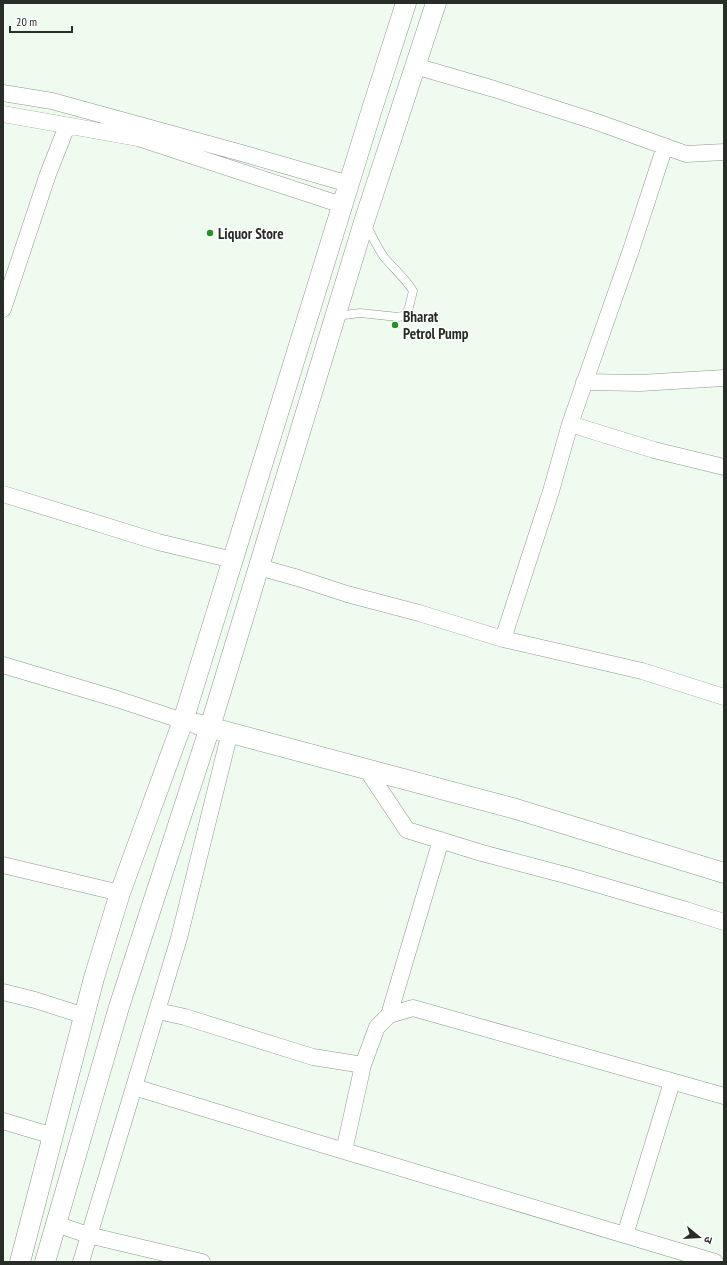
<svg xmlns="http://www.w3.org/2000/svg" width="727" height="1265" viewBox="0 0 727 1265" font-family="'PT Sans Narrow','Noto Sans Devanagari',sans-serif">
	<style>
		.lines { fill: none; stroke-linecap: round; stroke-linejoin: round }
		.service-casing { stroke: #8d988d; stroke-width: 9 }
		.minor-casing { stroke: #8d988d; stroke-width: 17 }
		.tertiary-casing { stroke: #8d988d; stroke-width: 21 }
		.service { stroke: #fff; stroke-width: 8 }
		.minor { stroke: #fff; stroke-width: 16 }
		.tertiary { stroke: #fff; stroke-width: 20 }
		.poi-dot { fill: #1f9524; stroke: #fff; stroke-width: 1.5 }
		.labels { text-anchor: middle; dominant-baseline: central; stroke-width: 3; stroke-linejoin: round; paint-order: stroke }
		.poi-label { font-size: 15px; font-weight: bold; fill: #282d28; stroke: #fff; text-anchor: start }
	</style>
	<rect width="100%" height="100%" fill="#f0fbef"/>
	<g class="lines">
		<g class="service-casing">
			<path id="service" d="M336,316L360,313L398,317L406,315L409,307L413,291C406,279 393,268 384,257C377,247 372,235 365,224"/>
		</g>
		<g class="minor-casing">
			<path id="minor" d="M415,66L494,89L597,122L686,154L724,152
				M3,93L52,101L245,154L349,184
				M3,114L138,138L342,205
				M3,309L48,174L67,126
				M584,382L640,383L724,378
				M570,424L654,450L724,467
				M3,494L158,542L233,560
				M259,567L298,578L347,594L419,613L503,639L551,491L570,424L631,250L665,146
				M503,639L642,671L724,697
				M3,665L117,699L183,721
				M230,732L179,938L134,1087L321,1144L715,1262
				M367,770L407,830L482,853L569,876L686,910L724,922
				M3,865L120,893
				M3,992L35,1000L85,1016
				M158,1011L185,1017L313,1057L363,1065L377,1027L389,1015L413,1008L724,1096
				M389,1015L441,840
				M3,1121L53,1136
				M344,1151L363,1065
				M56,1224L88,1235L202,1262
				M625,1235L672,1082
				M81,1262L134,1087"/>
		</g>
		<g class="tertiary-casing">
			<path id="tertiary" d="M197,724L516,809L724,873
				M20,1262L94,978L120,893L183,721L372,109L406,3
				M45,1262L119,1007L210,727L364,222L436,3"/>
		</g>
		<use href="#service" class="service"/>
		<use href="#minor" class="minor"/>
		<use href="#tertiary" class="tertiary"/>
	</g>
	<g class="poi-dot">
		<circle cx="210" cy="233" r="4"/>
		<circle cx="395" cy="325" r="4"/>
	</g>
	<g class="labels">
		<g class="poi-label">
			<text x="218" y="233">Liquor Store</text>
			<text x="403" y="316">Bharat<tspan x="403" dy="17">Petrol Pump</tspan></text>
		</g>
	</g>
	<rect width="727" height="1265" fill="none" stroke="#282d28" stroke-width="8"/>
	<g transform="translate(699 1237) rotate(108)" stroke="#ffffff" stroke-width="3" paint-order="stroke">
	<path d="M0-3L7 15L0 10L-7 15Z" fill="#282d28"/>
	<text y="-6" font-size="11" font-weight="bold" text-anchor="middle" fill="#282d28">उ</text>
	</g>
	<path d="M10 26v6h62v-6" fill="none" stroke="#282d28" stroke-width="2"/>
	<text x="16" y="26" font-size="12" fill="#282d28" stroke="#ffffff" stroke-width="3" paint-order="stroke">20 m</text>
</svg>
